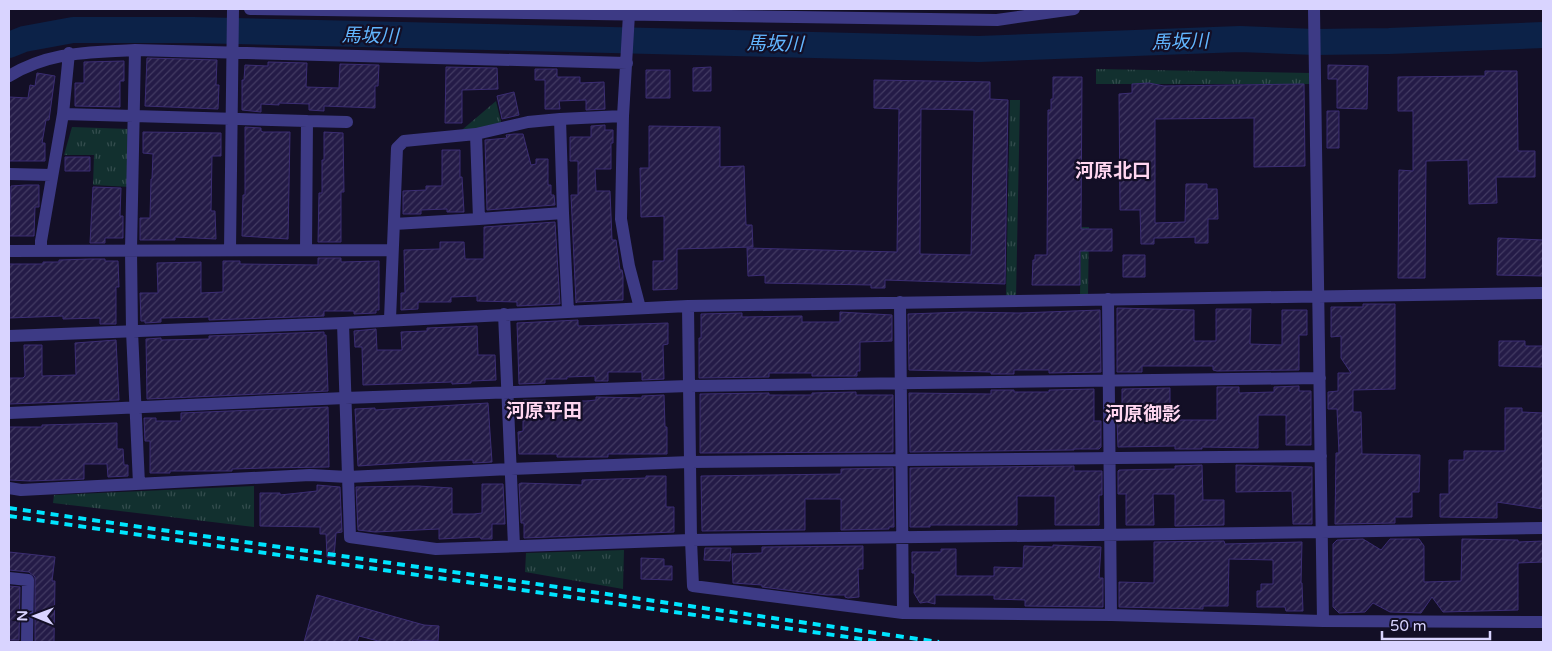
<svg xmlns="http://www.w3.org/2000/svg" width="1552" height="651" viewBox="0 0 1552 651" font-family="'Varela Round','Noto Sans JP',sans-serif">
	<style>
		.grass { fill: url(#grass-tufts) }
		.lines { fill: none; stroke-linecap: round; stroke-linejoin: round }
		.river { stroke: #0c2248; stroke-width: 26 }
		.building { fill: url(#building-hatch); stroke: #3b2d73; fill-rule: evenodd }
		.minor { stroke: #3d3a85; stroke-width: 12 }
		.rail { stroke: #00e5ff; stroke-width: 4; stroke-dasharray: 8 6; stroke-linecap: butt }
		.labels { text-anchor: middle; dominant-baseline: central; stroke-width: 4.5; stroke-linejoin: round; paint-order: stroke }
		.water-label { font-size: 19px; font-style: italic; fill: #62b6ff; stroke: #130f26 }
		.neighbourhood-label { font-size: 19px; font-weight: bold; fill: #ffd6f0; stroke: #130f26 }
	</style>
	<defs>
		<pattern id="grass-tufts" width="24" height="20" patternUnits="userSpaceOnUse" patternTransform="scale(1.25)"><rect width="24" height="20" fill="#12302f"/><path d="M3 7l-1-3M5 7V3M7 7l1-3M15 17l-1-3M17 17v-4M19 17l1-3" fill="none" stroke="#344d4e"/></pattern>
		<pattern id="building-hatch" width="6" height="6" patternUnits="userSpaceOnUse" patternTransform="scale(1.25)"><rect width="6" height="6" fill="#241b47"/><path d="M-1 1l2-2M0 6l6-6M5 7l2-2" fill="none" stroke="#433b63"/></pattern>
	</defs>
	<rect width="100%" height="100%" fill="#130f26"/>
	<path class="grass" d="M1096,69L1310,73V84H1096Z
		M1010,100H1020L1016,298H1006Z
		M496,101L502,126L456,135Z
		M72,127L130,129V187L93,185L94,155H64Z
		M1081,227H1089L1088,297H1080Z
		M254,486V527L53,503L54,495Z
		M624,550L623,589L525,572L526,553Z"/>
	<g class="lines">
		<path class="river" d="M9,45L24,39L73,30H193L488,37L979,49L1240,39L1315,42L1389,41L1543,35"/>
	</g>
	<path class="building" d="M147,58L217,60L216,85H219L218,109L145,106Z
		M124,61V81H120V107L75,106V83H84V62Z
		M268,62L307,63L306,87L339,88L340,64L379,65L378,86H375V108L324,106V111L309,110V104L279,103V105L261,104V112L242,110V80H244L245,65L268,66Z
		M1328,65L1368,66L1367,109L1337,108V79H1328Z
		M446,67L497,68L498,89L462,90V123H445Z
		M711,67V91H693V68Z
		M535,69H557V77H580V83L604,82L605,109L586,110V100L559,101L560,109H545V80H535Z
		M646,70H670V98H646Z
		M1485,71H1517L1518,151H1535V177H1496L1497,203L1469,204L1468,160L1426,161L1425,278H1398L1399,170L1413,171V111H1398V77L1485,76Z
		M37,73L55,76L49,120H46L42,143H45V161H9V97L28,98L30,85L35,86Z
		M1053,77H1082L1081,229H1112V251H1080V285H1032L1033,260H1035V255H1047L1048,110H1051V99H1053Z
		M874,80L990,82V99L1008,100L1005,284L885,280V288H871V285L765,283V275L748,276L747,248L897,252L899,109L874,108ZM921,109L974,110L971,255L920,254Z
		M1149,83L1164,86L1304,84L1305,166L1254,167V118L1155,119V223L1185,222L1186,184H1207V189H1217L1218,219H1208V243H1195V237L1161,238H1154V244H1141L1140,210H1120L1119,94L1132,93V84Z
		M514,92L519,115L502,119L497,96Z
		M1327,111H1339V148H1327Z
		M605,125V130H613V143H611V169H595L596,191H610L612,240H616L620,270H622L623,276V300L577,302L576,303L571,195H578V161H570V137H591V126Z
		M649,126L720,127V167L744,166L746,225H752L753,247L677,249V289L653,290V261H664V216L641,217L640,168H649Z
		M245,127L261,128V131L263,132H290L288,239L242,236L243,195H245Z
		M143,132L221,133V156H212L211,211H215L216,239L175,237V240H140V218H150L151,179H152L153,154L143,153Z
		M324,132L343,133L344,192H341V242H318L319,193H322V160H324Z
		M514,134H523L531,165L536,164V159H548V185H551V195H554L555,205L487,210L485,140L507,138L506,135Z
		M442,150H460V177H462L464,212H447V209L421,210V214H403V191L426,190V186H442Z
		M65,157H90V171H65Z
		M26,185H39V207H35L34,236H9L11,186Z
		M93,187L121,188L120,216H123V238H105V243H90Z
		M555,222L560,304L517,306V302L477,301V296L451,297V302H418V309L401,310V293H405L404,250L440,249V242H464L465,259H484V227Z
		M1498,238L1543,240V276L1497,275Z
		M1123,255H1145V277H1123Z
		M318,258H341V262L379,261V310H376V313L354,314V311H324V316L209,320V317L161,318V322L145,323V321H141L140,293H158L157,263L201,262V293L223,292V261H240V264L318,265Z
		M90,259H105V261H118L119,287H116V324H100V318L63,319V316L9,318V264H43V262H59V260Z
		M1363,304H1395V389L1353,390V412H1361L1362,454L1420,455L1419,492H1412V517H1395V523L1335,524L1336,453H1339L1337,409H1328V392L1338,391V373H1351L1341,358V336L1331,337V307H1363Z
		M1117,308L1194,310V341H1216V309H1251L1250,344L1282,345V310H1307V335H1299V370L1217,371L1213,370V366H1142V372H1117Z
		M1100,310L1101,372L1049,373V370H1014V374H991V372L909,370L908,314L964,312L1019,313Z
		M840,312L892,315V341L860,342V371H857V376H812V373H769V377L699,378V338H701V314L742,313V317L802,316V322H840Z
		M578,320V326L668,323V344L663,345L664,379L642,380V372H608V381H595V376L567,377V379H545V383L519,384L517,323Z
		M477,326L478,355H495L496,380L471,381V383L452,384V382L363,385L362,347H355L354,331L376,329L377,350H402L401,332L427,331V328Z
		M324,332V335H326L328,391L147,399L146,339L161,338V340L209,339V336Z
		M116,340L119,400L9,404V378H23L25,376L24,345H42V376L76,375L75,343Z
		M1499,341H1525V346H1543V367L1499,366Z
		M1299,386V391H1311V445H1286V415H1258V448L1202,447V449H1175V446L1118,447L1117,421L1122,420V389L1170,388V420H1217V387H1239V393L1274,392V387Z
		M1094,389V421H1101V447L1099,449H1074V450L910,452L909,393L991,394V390H1014V392H1049V390Z
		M856,392V395H893V452L700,453V394L769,393V395H812V393Z
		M664,395L665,427H667V454H608V457H557V454H519L518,432L523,431V400L586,401L596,400V397L642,398V396Z
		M488,403L492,462L473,463V460L434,461L358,466L355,409L375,408V410Z
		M328,407L329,467L267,468L232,469V471H170V473H150V441H145L144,418H156V421H181V413Z
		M1505,408H1522V412L1543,413V509L1497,502V518L1440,517V494H1449V460H1464V451H1505Z
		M117,423V449H123L124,465H128V476L108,477L107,464H84V479L30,481L9,480V427H42V425Z
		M1202,465L1203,500H1224V525L1175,526V494H1153L1154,525H1126V494H1118V471L1119,470L1175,469V466Z
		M1236,465L1312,467V524H1293L1292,491L1236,492Z
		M1074,466V471H1102V495H1099V525H1055V496H1017V525H930V527H910V468Z
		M893,468L894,527H889V529L841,530V499H805V530L702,531L701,476L841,474V469Z
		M646,476H666V507H674V532L524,538V523H521L519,484L521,483L582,485V480L646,478Z
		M482,484H503L505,524H492V539H481L480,537L439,539V529L375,532L358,530L356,487L418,486L452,488V514H474L482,513Z
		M317,485L340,487L342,532L336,533L334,557H327L326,534H320V527L260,526V493H280V495L317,491Z
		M1363,539L1381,550L1390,539H1419L1424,546V582L1461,581L1462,539L1518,540V542L1543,541V562L1518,563V610L1443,612L1432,597L1421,613L1390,612L1373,603L1365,612L1339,613L1333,607V544L1337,540Z
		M1224,541L1225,544L1302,542L1301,583H1302L1303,611H1286L1285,607H1257V591H1261V584H1273V560L1229,559L1228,606H1203V609L1119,607V582L1154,583V542Z
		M1053,545L1101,547L1099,578H1103V607L1025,606V600L994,599V595H935V604L927,602L920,603L914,593L915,573H912V552H941V549H956V576H994V567L1023,568L1024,546L1053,547Z
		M863,546V569H858L859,597L848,598L845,597V595H827L762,587V585L733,583L732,554L762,553V547Z
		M705,548H731L730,561L704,560Z
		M9,552L55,557L52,581H55L54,642H35V577L29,572L9,570Z
		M641,558L664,559V566H672V580L641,579Z
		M9,586L20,587L19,640H9Z
		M317,595L424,625L439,626L438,641L413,640L412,642H382L359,636L357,642H304Z"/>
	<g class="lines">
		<path class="minor" d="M250,9L997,20L1074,9
			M1314,9L1323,621
			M629,14L623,116L621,219L629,266L640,308
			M135,50L131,250L132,331L139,484
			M9,76C51,51 87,53 135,50L627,63
			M63,114L307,121
			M9,174L52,175
			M563,213L560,119L623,116
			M479,219L563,213L568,311
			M394,224L479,219L476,134
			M230,250L233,9
			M306,250L307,121L347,122
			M9,251L392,250
			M41,251V241L63,114L69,53
			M1108,299L1111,615
			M900,302L903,613
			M688,306L691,540L693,586L903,613L1111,615L1323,621L1543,622
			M504,314L514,546
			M390,319L397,148L404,141L476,134L528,122L560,119
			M343,323L350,537L436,549L691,540L1322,532L1543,528
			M9,336L343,323L688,306L1543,293
			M9,413L345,398L689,386L1320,378
			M9,488L21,490L310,475L348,477L511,469L690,462L1321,456
			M9,578L28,580L27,642"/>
		<path class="rail" d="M9,508L939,642
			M9,516L882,642"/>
	</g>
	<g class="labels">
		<g class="water-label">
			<text transform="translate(370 36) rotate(1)">馬坂川</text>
			<text transform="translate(1180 42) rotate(-2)">馬坂川</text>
			<text transform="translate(775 44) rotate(1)">馬坂川</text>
		</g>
		<g class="neighbourhood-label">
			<text x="1113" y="171">河原北口</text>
			<text x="544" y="411">河原平田</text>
			<text x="1143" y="414">河原御影</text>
		</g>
	</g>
	<rect width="1552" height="651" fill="none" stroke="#d9d4ff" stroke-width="20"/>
	<g transform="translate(35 616) rotate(271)" stroke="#130f26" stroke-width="4" paint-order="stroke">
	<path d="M0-4L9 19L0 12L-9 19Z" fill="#d9d4ff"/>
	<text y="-8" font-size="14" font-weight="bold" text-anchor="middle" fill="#d9d4ff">N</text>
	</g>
	<path d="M1382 631v8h108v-8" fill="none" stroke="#d9d4ff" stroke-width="2.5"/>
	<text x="1390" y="631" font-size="15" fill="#d9d4ff" stroke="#130f26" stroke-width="4" paint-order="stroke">50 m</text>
</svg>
